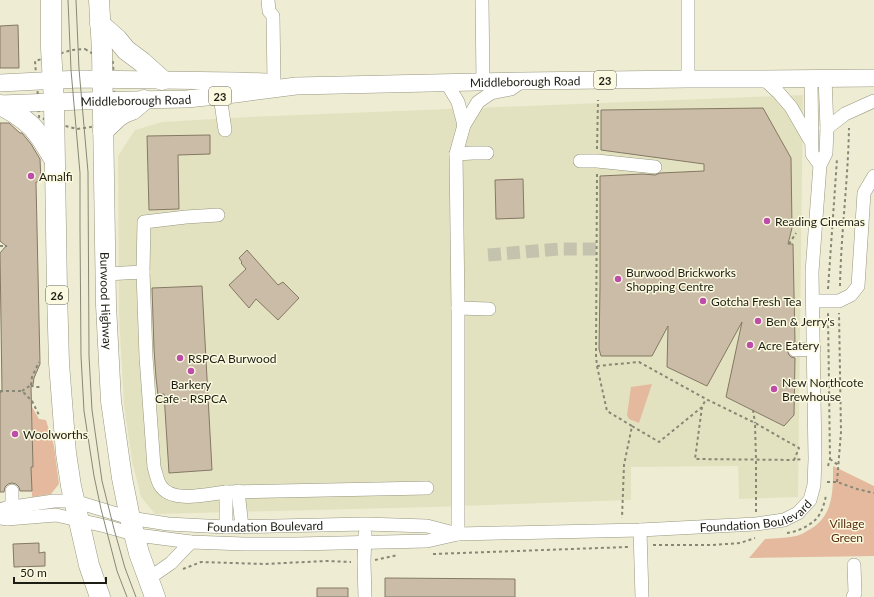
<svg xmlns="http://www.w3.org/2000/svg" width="874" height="597" viewBox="0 0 874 597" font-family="Lato,sans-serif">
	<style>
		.built { fill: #e3e2c0 }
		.green { fill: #e5b99e }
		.building { fill: #cabca6; stroke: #857864 }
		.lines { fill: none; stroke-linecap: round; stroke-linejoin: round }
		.minor-tunnel { stroke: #c4c3ad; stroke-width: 13; stroke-dasharray: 13 6; stroke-linecap: butt }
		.minor-casing { stroke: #97967f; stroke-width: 14 }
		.major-casing { stroke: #97967f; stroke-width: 18 }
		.highway-casing { stroke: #97967f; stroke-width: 21 }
		.path { stroke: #878775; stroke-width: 2; stroke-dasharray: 3 3; stroke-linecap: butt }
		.minor { stroke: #fff; stroke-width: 13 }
		.major { stroke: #fff; stroke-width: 17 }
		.highway { stroke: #fff; stroke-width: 20 }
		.tram { stroke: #888876; stroke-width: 1 }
		.poi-dot { fill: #be4da9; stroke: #fbfae0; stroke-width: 1.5 }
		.labels { text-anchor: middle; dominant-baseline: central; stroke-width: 3; stroke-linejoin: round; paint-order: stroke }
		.shield { fill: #fbfae0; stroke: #605f51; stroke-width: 1 }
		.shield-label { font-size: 11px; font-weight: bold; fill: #1d1d14 }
		.street-label { font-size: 12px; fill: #1d1d14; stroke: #fbfae0 }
		.poi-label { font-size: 12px; fill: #1d1d14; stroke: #fbfae0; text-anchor: start }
		.park-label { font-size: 12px; fill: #582d0c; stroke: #fbfae0 }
	</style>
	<rect width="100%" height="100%" fill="#eeedd3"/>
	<path class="built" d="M803,95L798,497L739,499L738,466L631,467V500L434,507L155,514L141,497L132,461L124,405L119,316L118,156L135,130L162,122L248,117Z"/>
	<path class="green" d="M652,384L639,423L629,419L627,415L631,387Z
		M32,407L39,419L46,420L54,446L59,484L51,494L32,497L31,467H33Z
		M833,466L874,486V556L749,558L765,539C775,538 786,538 796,536C800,535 804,533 807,531C834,517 833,492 833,466Z"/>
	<path class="building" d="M18,25L19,68H0V26Z
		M763,108L791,158L792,228L788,244H793L795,342L790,344L788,346L787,350L789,355L791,357L795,358L794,415L784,426L726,397L742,322L707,386L667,367L668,326L652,356H601L599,349L600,287V176L643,174L655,175L660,173L704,171V164L601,150V110Z
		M0,123H9L20,133H22L31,144L40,159L41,181L36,182L40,364L34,378L33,385L31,387L33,467H31L32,491H20L19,487L16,484L12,483L8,484L5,487L4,492H0V392H2L0,253L6,246L0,241Z
		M210,135V154L178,155L179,209L149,210L147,136Z
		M523,179L524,218L496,219L495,180Z
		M247,250L278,285L283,282L299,298L278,320L256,299L249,308L229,285L246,269L241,263L242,262L239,258Z
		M202,286L212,470L169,473L164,394L158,395L156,378L154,349L152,288Z
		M39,543V553L45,552V566L14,567L13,544Z
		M385,578L515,579V597H385Z
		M317,588H348V597H317Z"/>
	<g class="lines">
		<path class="minor-tunnel" d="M488,255L559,249H602"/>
		<g class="minor-casing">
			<g id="minor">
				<path d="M268,0L269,11L273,16L274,83"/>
				<path d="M482,0L483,82"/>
				<path d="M688,0V79"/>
				<path d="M764,79L778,92L791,107L810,140"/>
				<path d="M811,79L812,154L820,165"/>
				<path d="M446,82L458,102L464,125"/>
				<path d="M220,96L225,130"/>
				<path d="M827,128L845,114L874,101"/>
				<path d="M456,154L473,153H487"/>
				<path d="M580,161H597L655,167"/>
				<path d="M218,215L186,217L144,222L143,272L146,357L154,467C156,473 157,480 160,485C171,504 208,494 226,492L427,488"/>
				<path d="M106,274L143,272"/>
				<path d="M813,301H839L851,295L858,286L864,193L874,176"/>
				<path d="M458,308L489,309"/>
				<path d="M795,350L814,349"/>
				<path d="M12,491V507"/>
				<path d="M238,491L242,527"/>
				<path d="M226,492V527"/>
				<path id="s1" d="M0,510L6,508L54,501H74L130,518L168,524L226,527L365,524L427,526L454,533"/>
				<path id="s2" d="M0,518L7,519L56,515L105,526L137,535L191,542L244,544H297L427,541L458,534L640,530L756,524L784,520L798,513L810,500L814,485L815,459L812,272L820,165L826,153L827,128L825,78"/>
				<path d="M640,530L642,597"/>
				<path d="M458,534V308L456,154L464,125L478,102L491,93L511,89L521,82"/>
				<path d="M148,579L171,563L191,542"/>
				<path d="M365,597L364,562L365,534"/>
				<path d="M853,597L855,593L854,565"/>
			</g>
		</g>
		<g class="major-casing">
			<g id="major">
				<path d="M0,83L80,79L237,81L266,82"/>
				<path id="s3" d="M0,104L54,102L82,101L187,99L235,94L296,86L522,81L688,79H764L874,78"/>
			</g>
		</g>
		<g class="highway-casing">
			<g id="highway">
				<path d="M51,0V48L54,102L57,291L59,363L66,453L71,486L89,565L100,597"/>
				<path id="s4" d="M99,0L102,51L106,305L111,401L122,478L130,518L139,553L155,597"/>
				<path d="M100,24L117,39L126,50L142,62L162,80"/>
				<path d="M0,105C14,112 29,121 38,134C44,142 49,151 54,159"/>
				<path d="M103,131L118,117L124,113L132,110L144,100"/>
			</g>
		</g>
		<path class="path" d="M85,49L102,59L113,62L115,111L91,127L77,129L54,123L39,117L37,81L36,74L35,61L72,50Z
			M597,149L598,100
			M597,174L596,356L597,366L639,362L706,399L755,423
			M789,244L796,233
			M0,246H7
			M840,286C841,233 848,181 849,128
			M828,289L837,159
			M597,366L607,411L632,426L624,465L622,518
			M31,385L32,377L39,362
			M31,385L34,387H40
			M0,391H22L32,401L40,417
			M22,391L31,385
			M702,407L695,459L794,460
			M753,410L755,423
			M632,426L659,442L702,407L706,399
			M830,459L838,465
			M828,466L830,459L828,313
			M827,482H837L857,489L874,493
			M837,482L841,432L839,313
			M756,512V460L755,423L799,448L794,460L803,459
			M787,533C796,532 807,527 814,521C821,516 825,502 826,495
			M653,545H713L740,543L755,538
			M433,554L628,547
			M375,560L398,555
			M183,569L201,562L264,564L326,561L351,562"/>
		<use href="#minor" class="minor"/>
		<use href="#major" class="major"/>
		<use href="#highway" class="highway"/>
		<path class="tram" d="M68,0L71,70L80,173V229L81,356L84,411L94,476L101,509L117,571L127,597
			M76,0L79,69L88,172L89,356L92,410L102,481L114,529L125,568L136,597"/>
	</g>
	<g class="poi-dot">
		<circle cx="31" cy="176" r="4"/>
		<circle cx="767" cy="221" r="4"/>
		<circle cx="618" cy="279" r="4"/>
		<circle cx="703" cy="301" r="4"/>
		<circle cx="758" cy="321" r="4"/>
		<circle cx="750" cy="345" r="4"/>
		<circle cx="180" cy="358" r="4"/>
		<circle cx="191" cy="371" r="4"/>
		<circle cx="774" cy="389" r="4"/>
		<circle cx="15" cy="434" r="4"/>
	</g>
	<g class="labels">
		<g class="shield">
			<rect x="594" y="71" width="22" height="18" rx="3"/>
			<rect x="209" y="87" width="22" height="18" rx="3"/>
			<rect x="46" y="286" width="22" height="18" rx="3"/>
		</g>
		<g class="shield-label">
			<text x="605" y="80">23</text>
			<text x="220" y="96">23</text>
			<text x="57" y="295">26</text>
		</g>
		<g class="street-label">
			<text stroke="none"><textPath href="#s3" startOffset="526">Middleborough Road</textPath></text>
			<text stroke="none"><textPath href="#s3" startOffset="136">Middleborough Road</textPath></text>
			<text stroke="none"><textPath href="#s4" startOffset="301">Burwood Highway</textPath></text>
			<text stroke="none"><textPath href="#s2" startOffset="762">Foundation Boulevard</textPath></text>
			<text stroke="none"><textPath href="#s1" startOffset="269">Foundation Boulevard</textPath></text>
		</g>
		<g class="poi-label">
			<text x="39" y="176">Amalfi</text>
			<text x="775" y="221">Reading Cinemas</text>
			<text x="626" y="272">Burwood Brickworks<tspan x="626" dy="14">Shopping Centre</tspan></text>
			<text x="711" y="301">Gotcha Fresh Tea</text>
			<text x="766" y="321">Ben &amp; Jerry's</text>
			<text x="758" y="345">Acre Eatery</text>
			<text x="188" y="358">RSPCA Burwood</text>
			<text x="782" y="382">New Northcote<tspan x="782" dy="14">Brewhouse</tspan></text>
			<text x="191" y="384" text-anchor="middle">Barkery<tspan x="191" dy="14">Cafe - RSPCA</tspan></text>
			<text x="23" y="434">Woolworths</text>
		</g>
		<g class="park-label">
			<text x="847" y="523">Village<tspan x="847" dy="14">Green</tspan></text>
		</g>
	</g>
	<path d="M14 577v6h92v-6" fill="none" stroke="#1d1d14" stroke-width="2"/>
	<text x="20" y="577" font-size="12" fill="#1d1d14" stroke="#fbfae0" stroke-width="3" paint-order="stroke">50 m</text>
</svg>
